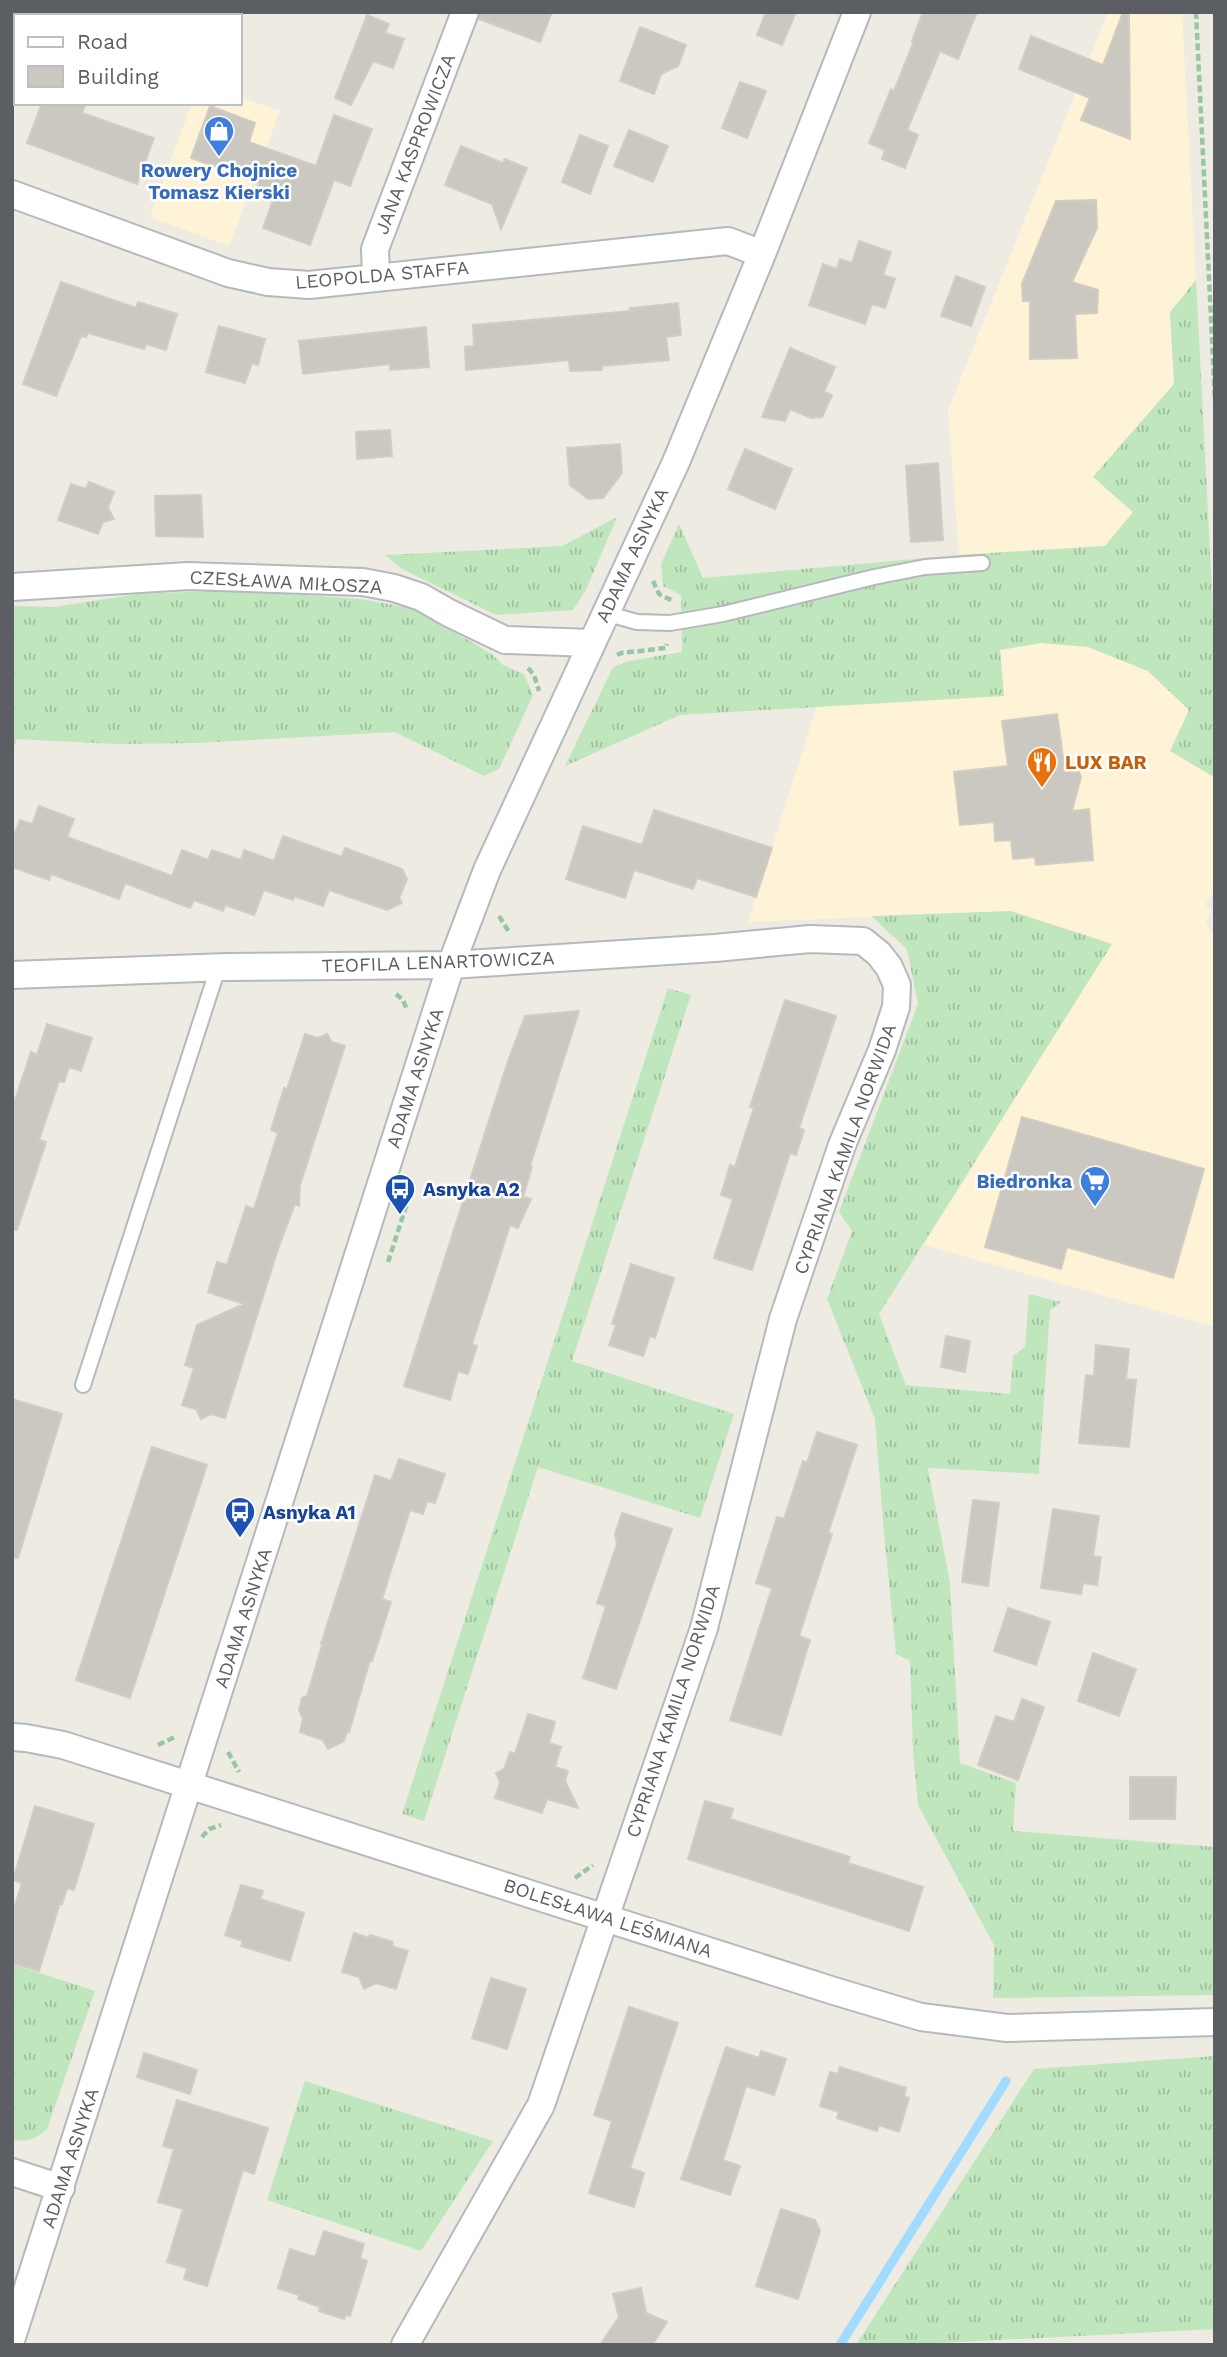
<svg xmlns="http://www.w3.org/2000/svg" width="1227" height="2357" viewBox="0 0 1227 2357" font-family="'Work Sans',sans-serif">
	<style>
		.commercial { fill: #fff3d7 }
		.grass { fill: url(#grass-tufts) }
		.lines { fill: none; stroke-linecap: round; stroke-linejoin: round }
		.stream { stroke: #a1dbff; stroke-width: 9 }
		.building { fill: #cbc7c1; stroke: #d3ccc1; stroke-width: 2 }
		.service-casing { stroke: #b5b9bd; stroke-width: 18 }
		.minor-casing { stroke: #b5b9bd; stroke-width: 30 }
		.path { stroke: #97c7a2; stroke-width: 4.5; stroke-dasharray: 7 3.5; stroke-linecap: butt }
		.service { stroke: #fff; stroke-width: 14 }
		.minor { stroke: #fff; stroke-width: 26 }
		.labels { text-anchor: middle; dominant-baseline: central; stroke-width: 5; stroke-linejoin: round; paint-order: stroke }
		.street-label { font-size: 19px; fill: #5b5f64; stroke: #fff }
		.shop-label { font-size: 19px; font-weight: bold; fill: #366cbe; stroke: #fff }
		.food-label { font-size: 19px; font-weight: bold; fill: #c56008; stroke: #fff; text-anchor: start }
		.transit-label { font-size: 19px; font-weight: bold; fill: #164399; stroke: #fff; text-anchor: start }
	</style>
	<defs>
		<pattern id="grass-tufts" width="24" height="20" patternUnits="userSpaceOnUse" patternTransform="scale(1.75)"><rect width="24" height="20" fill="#c0e6be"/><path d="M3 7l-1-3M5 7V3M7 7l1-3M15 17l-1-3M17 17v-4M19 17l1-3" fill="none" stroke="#9fbe9e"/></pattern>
	</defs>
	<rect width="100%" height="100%" fill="#eeebe2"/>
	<path class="commercial" d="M1108,12H1182L1196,280L1170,313L1174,384L1093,477L1134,512L1105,546L959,555L948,410Z
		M240,97L280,111L229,246L150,217L192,103H240Z
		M1041,643L1088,647L1148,671L1189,710L1212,775L1215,771L1213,874L1215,890L1205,904L1211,910L1206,922L1211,931L1215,932V1327L924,1245L1111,944L1011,911L748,922L817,706L1004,696L1000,650Z"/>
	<path class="grass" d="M1196,280L1215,647V771L1212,776L1170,751L1189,710L1148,671L1088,647L1041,643L1000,650L1004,696L680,715L565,766L613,667L629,661L682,652L681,595L663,586L661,564L679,524L703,578L959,555L1105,546L1133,512L1093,477L1174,384L1170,312Z
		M617,517L586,590L573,610L496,615L402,569L385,555L562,546Z
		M233,590L360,599L417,609L493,655L503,665L524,674L533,695L499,769L484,776L395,732L197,743L115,744L17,739L12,750V606L54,607L139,594Z
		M1011,911L1112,944L879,1314L906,1385L1010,1394L1013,1356L1025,1347L1029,1294L1061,1302L1050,1310L1039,1474L928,1468L950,1583L960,1763L1016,1783L1013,1831L1215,1847V1995L993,1998L994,1945L918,1805L913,1750L910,1661L896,1654L884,1534L875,1419L827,1299L852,1231L839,1212L918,1004L907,949L871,916Z
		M668,988L691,995L572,1361L734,1414L700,1518L538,1467L424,1821L402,1814Z
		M12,1964L95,1991L47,2129C36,2139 27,2143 12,2139Z
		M1215,2056V2329L901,2345H856L1034,2069Z
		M305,2081L493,2141L421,2251L267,2200Z"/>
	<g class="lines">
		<path class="stream" d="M840,2345L1006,2081"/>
	</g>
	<path class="building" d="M480,12H552L540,42L479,19Z
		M766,12H796L782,45L757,35Z
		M923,12H977L958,59L940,51L907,130L918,135L905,168L882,159L885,150L869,143L891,89L894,91L914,41H912Z
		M1123,12H1129L1130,139L1081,120L1090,98L1019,69L1031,36L1103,65Z
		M367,15L389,24L385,33L404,39L393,68L373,61L351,105L335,98Z
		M640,27L686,45L678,66L661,74L654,94L620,81Z
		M740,82L766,91L747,138L722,128Z
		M42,103H86L82,113L154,138L137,184L27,143Z
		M210,106L255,123L249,142L316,166L334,115L372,129L350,186L334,180L310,245L263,228L276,192L258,186L259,183L191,158Z
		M629,130L668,146L653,182L614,166Z
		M580,135L608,146L590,194L562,182Z
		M461,146L503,163L505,159L527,168L501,229L492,204L445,185Z
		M1096,200L1097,228L1072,282L1098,290L1097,313L1075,314L1077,358L1030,359V301H1023L1022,284L1056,201Z
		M859,241L891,252L883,275L895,279L885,308L872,304L865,324L809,305L823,264L837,269L840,259L852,263Z
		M956,276L985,287L971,326L941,316Z
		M61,282L136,308L138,302L177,314L166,350L146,344L144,349L88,333L86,337L81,336L56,396L23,384Z
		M678,303L681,335L666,337L669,360L602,366V370L570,371L569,360L466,370L465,347L474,346L473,325L631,311L630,308Z
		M219,326L265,339L258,365L252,363L245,383L206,372Z
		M426,327L429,367L390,370V364L303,374L299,341Z
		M790,348L835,367L824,392L832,395L822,417L811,418L790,409L785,421L762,417Z
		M390,430L392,456L357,459L356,432Z
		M620,444L622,473L603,498L588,499L570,485L567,448Z
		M745,449L792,469L775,509L728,489Z
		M938,463L943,540L911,542L906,466Z
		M89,482L114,492L108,508L114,519L103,522L98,534L58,520L71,484L86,489Z
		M201,495L203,537L156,536L155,496Z
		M1057,714L1063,757L1078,769L1081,777L1072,811L1089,809L1093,860L1036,865L1035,857L1013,859L1011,840L995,841L994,822L960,825L954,772L1008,766L1002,721Z
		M39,806L74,819L67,837L172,876L182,850L208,860L212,850L241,860L244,850L274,861L283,836L342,857L345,848L402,869L407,879L399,898L402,903L387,910L329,890L323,906L294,896L293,900L264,890L254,915L225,905L223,911L194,900L190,908L125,883L119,899L51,874L49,880L12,867V841L20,820L32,824Z
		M654,810L772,848L756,897L697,878L693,889L634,870L625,898L566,879L583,826L642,845Z
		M785,1000L836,1016L799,1128L804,1130L796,1155L790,1153L752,1270L714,1258L733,1199L721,1195L730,1165L735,1167L744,1138L754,1108L750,1107Z
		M579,1011L530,1166L532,1167L523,1197L531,1199L518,1228L510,1225L472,1344L477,1346L468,1374L458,1371L450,1400L404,1386L508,1061L525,1016Z
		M47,1024L92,1038L81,1071L69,1067L64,1082L59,1081L39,1140L46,1142L17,1230L12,1229V1109L31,1052L37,1055Z
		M305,1034L318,1038L327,1034L332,1042L345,1046L300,1185L299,1206L295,1204L278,1249L225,1418L211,1414L201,1419L196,1409L182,1405L194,1368L185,1365L197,1325L244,1304L208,1292L217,1262L227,1265L246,1206L254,1209L278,1133L271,1130L284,1088L287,1089Z
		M1022,1117L1204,1169L1173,1278L1067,1247L1061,1269L985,1247Z
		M631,1264L674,1278L655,1338L650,1336L643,1356L609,1345L616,1325L612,1324Z
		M946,1336L970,1341L965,1372L941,1367Z
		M1096,1345L1129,1349L1126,1379L1136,1380L1129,1447L1079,1443L1086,1375L1094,1376Z
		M12,1399L62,1414L18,1558L12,1557Z
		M817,1432L857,1445L828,1533L832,1534L799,1636L810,1640L781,1735L730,1720L772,1588L756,1583L777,1517L784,1519L803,1461L807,1463Z
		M152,1447L207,1465L130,1698L76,1680Z
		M399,1459L445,1474L435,1503L427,1501L423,1514L410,1510L382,1599L391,1602L372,1661L370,1660L349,1732H347L344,1741L328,1749L323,1740L300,1732L303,1719L299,1710L302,1698L307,1696L322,1645L321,1644L375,1475L391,1481Z
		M973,1500L999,1503L988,1586L962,1582Z
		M1053,1509L1099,1516L1093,1556L1101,1557L1097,1585L1083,1583L1081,1594L1041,1588Z
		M622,1513L672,1529L616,1689L583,1678L606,1606L597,1603L617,1544L615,1534Z
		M1008,1608L1050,1622L1036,1665L994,1651Z
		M1093,1653L1136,1669L1119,1716L1078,1701Z
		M1022,1699L1044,1707L1018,1780L978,1765L996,1716L1014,1722Z
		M528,1714L555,1722L549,1743L561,1747L555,1767L568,1771L565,1781L578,1808L547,1799L542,1813L495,1798L500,1782L496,1773L504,1769L510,1752L515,1754Z
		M1130,1777H1176L1175,1819H1130Z
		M705,1801L733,1809L730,1819L850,1857L848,1863L923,1887L909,1931L688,1859Z
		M35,1806L94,1824L74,1890L67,1888L62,1904L60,1903L39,1971L12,1963V1915L22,1883L13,1880Z
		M241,1885L263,1891L260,1899L304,1913L290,1961L241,1946L243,1941L225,1935Z
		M354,1933L369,1938L370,1935L393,1942L392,1946L408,1951L396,1989L376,1983L364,1989L359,1977L342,1972Z
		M491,1978L526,1989L507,2049L472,2038Z
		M629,2007L678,2023L630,2168L644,2173L634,2207L589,2193L612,2121L594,2115Z
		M726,2047L759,2058L761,2051L786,2059L774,2095L746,2086L723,2160L740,2166L730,2195L681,2179Z
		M144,2053L197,2070L190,2094L137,2077Z
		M840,2067L906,2088L904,2096L909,2098L899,2132L879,2125L877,2131L837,2118L839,2112L820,2106L830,2072L838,2074Z
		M177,2100L268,2128L254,2174L243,2170L207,2286L184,2279L187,2268L167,2262L183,2209L158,2202L174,2149L163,2146Z
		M781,2209L815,2220L820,2231L798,2299L756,2286Z
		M324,2231L364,2244L360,2258L367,2261L350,2316L346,2315L344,2319L319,2311L320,2307L298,2299L299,2295L278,2288L290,2249L315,2257Z
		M641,2288L646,2313L667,2322L652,2345H600L619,2317L613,2294Z"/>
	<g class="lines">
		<g class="service-casing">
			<path id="service" d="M605,613L637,622L670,623L723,614L874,577L925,567L982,563
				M83,1385L218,968"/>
		</g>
		<g class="minor-casing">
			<path id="minor" d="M27,16L28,12
				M12,55L16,45
				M12,194L228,273L268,282L309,285L728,241L762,254
				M376,277L375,249L465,12
				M12,587L188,576L363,582L394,588L421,597L449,613L505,640L591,643
				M12,975L227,967L451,965L715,948L810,939L863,941L879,954L889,967L897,985L896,1007L882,1050L842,1145L783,1319L704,1628L541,2105L405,2345
				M12,1737L26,1738L63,1745L834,1991L921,2017L1007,2028L1215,2022
				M12,2172L61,2188
				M12,2337L451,965L487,870L676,462L762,254L857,12"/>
		</g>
		<path class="path" d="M1196,12L1215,401
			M653,581L659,594L673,601
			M617,655L621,653L666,648L667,644
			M528,668L534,675L539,691
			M499,916L509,932
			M396,994L403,1000L407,1010
			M388,1262L410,1194
			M158,1745L175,1737
			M228,1752L239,1772
			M202,1837L209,1829L221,1825
			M575,1878L593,1865"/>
		<use href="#service" class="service"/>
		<use href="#minor" class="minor"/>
	</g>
	<defs>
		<g id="shop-pin" transform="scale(1.575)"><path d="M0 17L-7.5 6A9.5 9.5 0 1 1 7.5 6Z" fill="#3f7fe0" stroke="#fff"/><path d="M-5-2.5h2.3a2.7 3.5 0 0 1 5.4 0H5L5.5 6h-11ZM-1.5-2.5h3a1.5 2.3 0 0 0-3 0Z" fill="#fff"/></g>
		<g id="restaurant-pin" transform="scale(1.575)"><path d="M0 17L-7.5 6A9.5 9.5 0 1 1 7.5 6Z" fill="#e8710a" stroke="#fff"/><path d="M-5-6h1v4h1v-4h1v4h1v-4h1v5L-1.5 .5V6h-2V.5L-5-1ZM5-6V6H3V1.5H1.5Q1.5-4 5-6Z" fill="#fff"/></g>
		<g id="supermarket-pin" transform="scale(1.575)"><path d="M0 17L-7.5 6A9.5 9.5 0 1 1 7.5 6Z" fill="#3f7fe0" stroke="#fff"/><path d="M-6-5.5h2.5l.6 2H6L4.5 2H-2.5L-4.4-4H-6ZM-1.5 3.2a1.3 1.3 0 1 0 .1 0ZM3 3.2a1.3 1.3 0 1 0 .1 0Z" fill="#fff"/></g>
		<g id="bus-pin" transform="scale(1.575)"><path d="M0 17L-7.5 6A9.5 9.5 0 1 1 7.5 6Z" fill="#1a4fb4" stroke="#fff"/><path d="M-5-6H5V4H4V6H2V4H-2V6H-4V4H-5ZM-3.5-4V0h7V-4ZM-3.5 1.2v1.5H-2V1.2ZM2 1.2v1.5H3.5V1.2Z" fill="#fff"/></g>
	</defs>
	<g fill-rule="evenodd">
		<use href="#shop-pin" x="219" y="131"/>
		<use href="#restaurant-pin" x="1042" y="762"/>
		<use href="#supermarket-pin" x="1095" y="1181"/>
		<use href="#bus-pin" x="400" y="1189"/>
		<use href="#bus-pin" x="240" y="1512"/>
	</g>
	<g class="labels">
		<g class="street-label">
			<text transform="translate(415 144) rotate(-69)">JANA KASPROWICZA</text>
			<text transform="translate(382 275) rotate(-5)">LEOPOLDA STAFFA</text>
			<text transform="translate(632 555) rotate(-65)">ADAMA ASNYKA</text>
			<text transform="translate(286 582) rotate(3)">CZESŁAWA MIŁOSZA</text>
			<text transform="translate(438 962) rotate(-2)">TEOFILA LENARTOWICZA</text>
			<text transform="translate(415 1078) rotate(-72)">ADAMA ASNYKA</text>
			<text transform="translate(845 1149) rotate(-70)">CYPRIANA KAMILA NORWIDA</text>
			<text transform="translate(243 1618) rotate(-72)">ADAMA ASNYKA</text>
			<text transform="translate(673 1711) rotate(-72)">CYPRIANA KAMILA NORWIDA</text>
			<text transform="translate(608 1918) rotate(18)">BOLESŁAWA LEŚMIANA</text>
			<text transform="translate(70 2158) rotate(-72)">ADAMA ASNYKA</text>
		</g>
		<g class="shop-label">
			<text x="219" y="170">Rowery Chojnice<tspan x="219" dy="22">Tomasz Kierski</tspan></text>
			<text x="1072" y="1181" text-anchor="end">Biedronka</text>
		</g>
		<g class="food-label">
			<text x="1065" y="762">LUX BAR</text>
		</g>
		<g class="transit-label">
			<text x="423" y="1189">Asnyka A2</text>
			<text x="263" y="1512">Asnyka A1</text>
		</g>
	</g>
	<rect width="1227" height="2357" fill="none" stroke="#5b5f64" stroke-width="28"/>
	<rect x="14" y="14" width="228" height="91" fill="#ffffff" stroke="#bdbfc1" stroke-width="2"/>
	<rect x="28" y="37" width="35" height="10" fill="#ffffff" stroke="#bdbfc1" stroke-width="2"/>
	<text x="77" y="49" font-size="21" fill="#5b5f64">Road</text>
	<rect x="28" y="66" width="35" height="21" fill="#cbc7c1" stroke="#bdbfc1" stroke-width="2"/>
	<text x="77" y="84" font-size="21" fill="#5b5f64">Building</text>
</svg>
